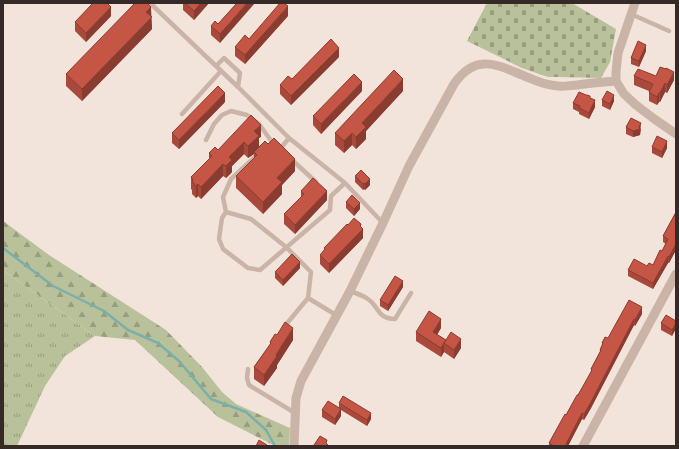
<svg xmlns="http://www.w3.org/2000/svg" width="679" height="449" viewBox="0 0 679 449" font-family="'Varela Round',sans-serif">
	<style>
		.grass { fill: url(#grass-tufts) }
		.forest { fill: url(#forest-firs) }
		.cemetery { fill: url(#cemetery-stones) }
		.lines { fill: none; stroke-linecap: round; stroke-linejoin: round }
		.stream { stroke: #7aafaa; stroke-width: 2.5 }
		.service { stroke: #cab3a7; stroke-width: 4.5 }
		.minor { stroke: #cab3a7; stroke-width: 9 }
		.wall { fill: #a9493b }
		.shaded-wall { fill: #8a3c30 }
		.building { fill: #c55545; stroke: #8a3c30 }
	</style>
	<defs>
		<pattern id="grass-tufts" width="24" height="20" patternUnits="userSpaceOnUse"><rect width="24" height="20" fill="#b9c19b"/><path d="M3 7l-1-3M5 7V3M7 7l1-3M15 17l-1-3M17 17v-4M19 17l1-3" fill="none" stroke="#979d7e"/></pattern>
		<pattern id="forest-firs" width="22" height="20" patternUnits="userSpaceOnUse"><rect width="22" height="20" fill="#b9c19b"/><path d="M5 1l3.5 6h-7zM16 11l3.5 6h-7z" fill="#979d7e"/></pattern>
		<pattern id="cemetery-stones" width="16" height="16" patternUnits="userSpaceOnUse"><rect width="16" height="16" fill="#b9c19b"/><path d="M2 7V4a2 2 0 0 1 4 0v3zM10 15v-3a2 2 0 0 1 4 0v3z" fill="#979d7e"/></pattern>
	</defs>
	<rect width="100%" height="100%" fill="#f2e4db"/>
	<path class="grass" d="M3,270L95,336L65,356L45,386L17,446H3Z"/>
	<path class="forest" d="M3,221L49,255L166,330L202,367L222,392L236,404L290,428L289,446H275L218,417L135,340L95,336L3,270Z"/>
	<path class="cemetery" d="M487,3H572L616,29L610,62L601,78L558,77H548L539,74L522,68L467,41Z"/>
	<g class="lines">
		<path class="stream" d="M3,248L53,286L104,311L128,330L158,343L179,361L211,399L246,412L266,430L275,446"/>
		<path class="service" d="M150,3L238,87L289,138L345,183L383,223
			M631,14L669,31
			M216,66L224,58L240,73L238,87
			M182,114L221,71
			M206,140L214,124L222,115L231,111L247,115L259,124L272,142
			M280,149L289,138
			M291,159L316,182
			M226,212L223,197L231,179L256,156
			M350,291C356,293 362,295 368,299C380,307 376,318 395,319L411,293
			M308,298L336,315
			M284,327L308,298L311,272L286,247L251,219L226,212L222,218L219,239L223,249L248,268L260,270L330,210L331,196L345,183
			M248,369L247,378L249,385L295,413"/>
		<path class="minor" d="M635,3L618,53L616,72V81L624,94L636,105L653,118L676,134
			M294,446L296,398L301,381L350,291L383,223L409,166L454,84C478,49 502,68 532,79C540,83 550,85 558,86C564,87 571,85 577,85C590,83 603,82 616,81
			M583,446L676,274"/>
	</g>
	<path class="wall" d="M183,3H209L194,20L183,10Z
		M237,3L220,43L211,35V26L218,24Z
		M111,16L86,42L75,31V22Z
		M288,16L245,64L235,56V47Z
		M151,17L152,29L82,101L66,86V74Z
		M646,51L639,67L631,64V58Z
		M339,57L291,105L280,94V85Z
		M634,76H656L674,80L667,93L665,92L660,102H659L657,105L649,101V91L634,85Z
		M362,91L321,134L313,125V116Z
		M403,91L366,131V139L356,149L352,145L344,153L335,145V133Z
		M590,98L595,107L589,119L579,114V112L573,109V103Z
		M602,100L614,101L610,110L602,106Z
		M225,102L179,149L172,143V133Z
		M626,127L641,129L640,135L633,137L626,134Z
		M261,137L259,138V146L295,171L282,185V194L263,214L236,188V176L254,158V154L248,158L244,154L232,166V172L226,178L223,176L201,199L198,196L196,198L192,194V190L191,189V177L209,159V153L218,150Z
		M652,147L667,148L662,158L652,153Z
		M355,176L370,185L365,190L364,189L363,190L355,182Z
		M301,191L327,200L295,234L284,224V214L301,197Z
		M346,202L360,209L354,216L346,208Z
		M676,212V250L669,263H668L653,289L628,276V270L653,265L662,251L666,244L663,242V236Z
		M348,225L361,227L363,238L329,273L320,264V255L324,251V248Z
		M300,268L283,286L275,278V272Z
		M403,287L388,311L380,306V300Z
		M642,314L635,326L634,325L591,408L584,420L582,419L568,446H549V443L578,395L591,373V369L600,352V350L602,346V343Z
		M676,321L672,336L661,330V323Z
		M441,328L437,335L446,340L461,348L454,359L444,352L441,357L416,341V332Z
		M277,335L293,340L277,365V368L264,386L254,379V367L270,345V342Z
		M339,403L371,419L367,426L341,410V416L335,425L322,417V410L339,408Z"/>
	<path class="shaded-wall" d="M201,3H209L194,20V11Z
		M247,3H255L220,43V34Z
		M288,6V16L245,64V55Z
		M111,7V16L86,42V33Z
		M151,7L152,29L82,101V89L146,12Z
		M646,45V51L639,67V61Z
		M339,48V57L291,105V96Z
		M674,72V80L667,93V85Z
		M403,79V91L366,131V139L356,149V137L362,123Z
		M362,82V91L321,134V124Z
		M665,83V92L660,102V93Z
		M225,93V102L179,149V140Z
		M659,93V102L657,105V97Z
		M614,95V101L610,110V104Z
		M595,100V107L589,119V113Z
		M641,123L640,135L633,137V131L639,126Z
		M261,125V137L259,138V148L254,152V154L248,158V146L254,131Z
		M352,133V145L344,153V141Z
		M667,141V148L662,158V152Z
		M244,142V154L232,166V172L226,178V166L229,157Z
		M295,159V171L282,185V194L263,214V202L277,178Z
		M223,164V176L201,199V187Z
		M370,179V185L365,190V184Z
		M364,183V189L363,190V184Z
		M198,184V196L196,198V186Z
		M327,191V200L295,234V225Z
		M360,203V209L354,216V209Z
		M361,224V231L363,229V238L329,273V264Z
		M676,244V250L669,263V257Z
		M668,256V263L653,289V283Z
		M300,262V268L283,286V280Z
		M403,281V287L388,311V305Z
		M642,307V314L635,326V320Z
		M441,319V328L433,341V332Z
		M634,319V325L591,408L584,420V414Z
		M676,323V329L672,336V330Z
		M293,328V340L277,365V368L264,386V375L276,355Z
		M461,339V348L454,359V350Z
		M444,343V352L441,357V348Z
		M341,409V416L335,425V419Z
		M371,413V419L367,426V420Z
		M582,413V419L568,446H566V444Z"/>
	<path class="building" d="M93,3H107L111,7L86,33L75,22Z
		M135,3L138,4L139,3H147L151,7L146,12L152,17L82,89L66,74Z
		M185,3H201L194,11Z
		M237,3H247L220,34L211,26L215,21L218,24Z
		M280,3H284L288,6L245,55L235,47L245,35L249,39Z
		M331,39L339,48L291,96L280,85L288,76L292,79Z
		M638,41L646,45L639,61L631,58Z
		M660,67L666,69V68L674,72L667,85L665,83L660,93H659L657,97L649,92L653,84L634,76L638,69L656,76Z
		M394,70L403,79L362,123L366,127L356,137L352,133L344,141L335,133Z
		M354,74L362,82L321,124L313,116Z
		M218,86L225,93L179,140L172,133Z
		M607,91L614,95L610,104L602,100Z
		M579,92L586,95H587L590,96V98L595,100L589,113L579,108L580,106L573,103Z
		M251,115L261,125L254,131L259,136L248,146L244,142L229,157L232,160L226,166L223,164L201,187L198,184L196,186L192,181L193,180L191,177L212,156L209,153L215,147L218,150Z
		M631,118L641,123L639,126L640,129L633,131L626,127Z
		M657,136L667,141L662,152L652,147Z
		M274,138L295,159L277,178L282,182L263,202L236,176L257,155L254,152L265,141L268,144Z
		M361,170L370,179L365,184L364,183L363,184L355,176Z
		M313,178L327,191L295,225L284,214L304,194L301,191Z
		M352,195L360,203L354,209L346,202Z
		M676,212V244L669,257L668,256L653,283L628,270L634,259L647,266L649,263L653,265L660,250L662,251L668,239L663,236Z
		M354,218L361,224L360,226L363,229L329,264L320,255L325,249L324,248L347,224L348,225Z
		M292,254L300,262L283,280L275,272Z
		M395,276L403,281L388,305L380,300Z
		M629,300L642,307L635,320L634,319L591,402L584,414L582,413L566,444L567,445V446H554L549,443L565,414L566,415L577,395H578L592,370L591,369L601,350H600L603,343H602L605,337L608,338Z
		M429,311L441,319L433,332L446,340L441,348L416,332Z
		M666,315L676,321V323L672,330L661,323Z
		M285,322L293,328L276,355L277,356L264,375L254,367L271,343L270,342L275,334L277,335Z
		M451,332L461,339L454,350L444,343Z
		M343,396L371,413L367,420L339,403Z
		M328,401L341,409L335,419L322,410Z
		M320,436L327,440L326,443L329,446H316L314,445Z
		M259,440L267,445L266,446H256Z"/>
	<rect width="679" height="449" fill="none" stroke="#362a28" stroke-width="8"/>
</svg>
